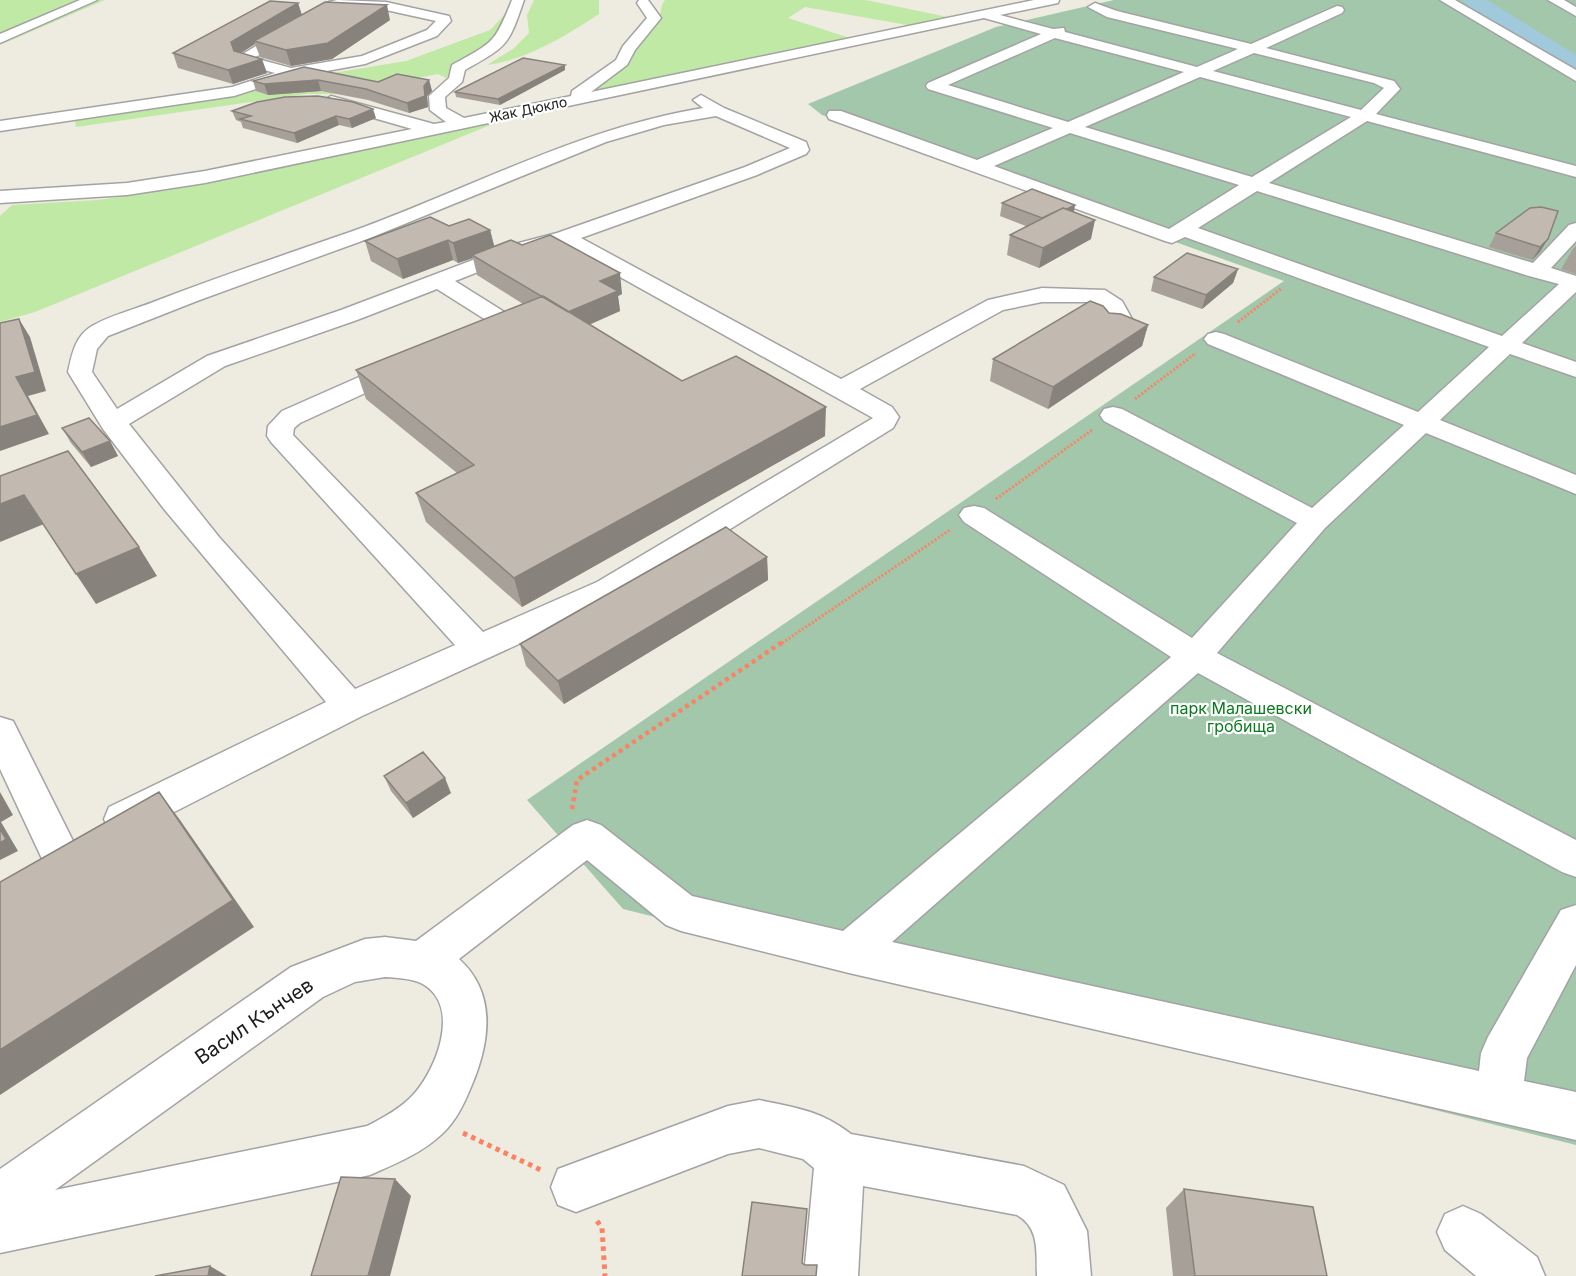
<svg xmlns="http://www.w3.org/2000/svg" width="1576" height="1276" viewBox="0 0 1576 1276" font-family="Inter,sans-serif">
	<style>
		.grass { fill: #c0e9a5 }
		.cemetery { fill: #a2c7ab }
		.water { fill: #a0c9dc }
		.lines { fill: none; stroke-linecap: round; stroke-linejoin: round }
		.minor-casing { stroke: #a3a3a3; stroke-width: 3 }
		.path-far2 { stroke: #fb8364; stroke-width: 3; stroke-dasharray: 2 2; stroke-linecap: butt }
		.path-far1 { stroke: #fb8364; stroke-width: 4.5; stroke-dasharray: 4 4; stroke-linecap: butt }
		.path { stroke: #fb8364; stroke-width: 5; stroke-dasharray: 4.5 4.5; stroke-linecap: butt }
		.minor { fill: #fff; fill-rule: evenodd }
		.wall { fill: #a7a098 }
		.shaded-wall { fill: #88827c }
		.building { fill: #c2bab1; stroke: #88827c; stroke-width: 1.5 }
		.labels { text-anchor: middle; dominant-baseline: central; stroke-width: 4.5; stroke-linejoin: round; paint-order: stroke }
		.far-street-label { font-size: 14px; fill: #1c1c1c; stroke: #fff }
		.park-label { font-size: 16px; fill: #0a7a1e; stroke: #fff }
		.near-street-label { font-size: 20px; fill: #1c1c1c; stroke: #fff }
	</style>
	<rect width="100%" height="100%" fill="#eeebe1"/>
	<path class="grass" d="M0,0H105L0,45Z
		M534,0H599V14C566,36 526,60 487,65L513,49L529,33L527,15Z
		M665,0H866L952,18L913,26L805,7L788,18L853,39L587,94L660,15L662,5Z
		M512,7L517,8L511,36L500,47L446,78L438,74L334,94H306L76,127L75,121L229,97L256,90L266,84L406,61L490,30Z
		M505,119L35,312L0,322V216L12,205L98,200L207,184Z"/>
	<path class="cemetery" d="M1114,0H1576V1145L623,909L527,800L1284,281L822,115L808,104L996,27Z"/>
	<path class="water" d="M1462,0H1487L1576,55V69L1471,8Z"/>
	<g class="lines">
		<g class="minor-casing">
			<path id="minor" d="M80,0H97L0,43V34Z
				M337,0L386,2L449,16L451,21L437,36L365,64L294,77L234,96L0,131V121L232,87L275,73L240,63L238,57L329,2ZM342,7L386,10L436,21L427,30L362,56L291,68L254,58Z
				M512,0H524C508,47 507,46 465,70L462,82L445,97L446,108L464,118L571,96L572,91L616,60L623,46L647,18L637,3L639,0H648L661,18L635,50L627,65L591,92L1034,0H1059L1058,3L1000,15L1053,29L1064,28L1065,32L1197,67L1238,49L1107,17L1088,7L1095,3L1117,11L1251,44L1337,6L1342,7L1344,10L1342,13L1266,48L1394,81L1400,89L1376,114L1576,166V177L1367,121L1269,183L1533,263L1569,225L1576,223V241L1551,268L1576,276V292L1522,343L1576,362V377L1510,354L1440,420L1576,475V494L1426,433L1325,528L1217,653L1576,840V877L1562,872L1198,673L892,942L1479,1071L1481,1053L1488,1037L1561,910L1576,905V965L1527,1058L1524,1081L1576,1092V1140L849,973L681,931L666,925L587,860L459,959C498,994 489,1045 471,1087C464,1104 456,1121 442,1134C422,1153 395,1164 370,1175L0,1253V1169L291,967L365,939L385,937L416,941L573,825L587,820L601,825L692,896L843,931L1171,657L964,522L959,515L964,508L974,506L984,508L1192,638L1297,523L1104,421L1100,415L1104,409L1113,407L1122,409L1312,508L1404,425L1208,344L1204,339L1208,334L1216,332L1224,334L1418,412L1489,347L1185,237L1172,243L1165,241L829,119L827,115L829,111H841L977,160L1053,128L928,89L926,86L928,83L1041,34L984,18L205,183L127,195L0,203V191L127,183L205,171L412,129L325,104L323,101L331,96L434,124L446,122L430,110L429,96L449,78L452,65C493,42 494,45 512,0ZM1055,38L1184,72L1068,122L948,85ZM1254,53L1374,83L1384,88L1361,110L1213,71ZM1200,77L1351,117L1252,177L1085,127ZM1070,133L1239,185L1169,229L994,166ZM1257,191L1529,276L1559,284L1502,336L1198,228ZM385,977C398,978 414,978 426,986C460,1010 436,1070 413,1095C401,1108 383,1118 367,1126L55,1190L323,997L355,982Z
				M1440,0H1455L1576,70V81Z
				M1548,0H1564L1576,7V16Z
				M701,95L724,108L806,142L809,150L806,154L757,175L581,238L841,379L988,300L1042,288L1105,290L1122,301L1132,319C1125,330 1117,335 1104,332L1100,327L1109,318L1105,310L1092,302H1042L1003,310L860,389L892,407L899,417L893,428L619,598L362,716L137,831L123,835L109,831L104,819L109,807L326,702L164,509L103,429L68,372C72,354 75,336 92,326C111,315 136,309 156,301C221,276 287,254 353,231C469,189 580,128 703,108L693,100ZM716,116L790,148L745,167L557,233L515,244L341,310L207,356L117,409L92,372L97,349L108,336L197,301L370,238L606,142L664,125ZM561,244L873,418L597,582L483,632L293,435L294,428L300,423L411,372L414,367L411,362L402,360L393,362L282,411L268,426L267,436L271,442L455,645L355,689L219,537L129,424L225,366L357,320L437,289L486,320L460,332L456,337L460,342C476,346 491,335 505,329L509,318L506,313L455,281L529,252Z
				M0,717L13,721L78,851L72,863L58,868L44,863L0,769Z
				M759,1100C796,1108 820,1110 851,1134L1024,1166L1064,1185L1087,1231L1091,1276H1037C1036,1252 1040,1228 1017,1215L863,1186L858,1276H804L814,1168L803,1159L759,1148L728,1154L576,1212L558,1205L551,1187L558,1169L728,1106Z
				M1463,1206L1481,1214L1537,1257L1545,1276H1476L1445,1250L1437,1232L1445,1214Z"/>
		</g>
		<path class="path-far2" d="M1238,322L1282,288
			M1135,399L1196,353
			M996,499L1092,430
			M782,643L950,530"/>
		<path class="path-far1" d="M572,809L577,780L784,641"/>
		<path class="path" d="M463,1133L541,1170
			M597,1221L602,1228L605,1276"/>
		<use href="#minor" class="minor"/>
	</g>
	<path class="wall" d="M298,3L302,15L390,20L332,59L291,66L260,57L255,44L241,53L267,73L233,84L178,68L173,53Z
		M304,67L378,82L429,80L432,91L427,96L428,107L409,113L368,100L321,91L268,95L256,91L253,81Z
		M565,70L500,105L456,97L455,92Z
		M232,111L376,118L352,128L339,125L297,143L243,128L241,122L236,120Z
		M1002,203L1074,212L1091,239L1039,268L1007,255L1010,235L1026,226L1000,216Z
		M1541,207L1540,252L1532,260L1489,247L1496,233Z
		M449,226L490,230L494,246L622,294L618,296L620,311L589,325L682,381L825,436L522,607L426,522L416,493L457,473L366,399L356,370L523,304L477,275L473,258L458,263L453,260L403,279L371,261L365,241Z
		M1576,246V274L1561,269L1573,249Z
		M1238,269L1233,283L1202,309L1151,291L1154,277Z
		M1109,313L1148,325L1142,346L1048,409L990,381L993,359Z
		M62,428L110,441L118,456L91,467L71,443Z
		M767,557L768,580L564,704L526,666L520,644Z
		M384,776L451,793L413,818L391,791Z
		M1184,1189L1327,1276H1173L1166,1208Z"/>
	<path class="shaded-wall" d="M298,3L302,16L254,41L255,44L236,56L231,42Z
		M387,5L390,20L332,59L291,66L286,50Z
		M262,59L267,73L233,84L228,70Z
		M565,65V70L500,105L498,99Z
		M318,80L321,91L268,95L264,84Z
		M429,80L432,91L427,96L428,107L409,113L407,103Z
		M373,109L376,118L352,128L349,119Z
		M336,116L339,125L297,143L294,133Z
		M1075,205L1073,218L1045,220Z
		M1095,220L1091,239L1039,268L1043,248Z
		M490,230L495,249L472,255L473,258L458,263L453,243Z
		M1548,239L1540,252L1532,260L1540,247Z
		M448,240L453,260L403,279L397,259Z
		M1238,269L1233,283L1202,309L1206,295Z
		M620,273L622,294L618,296L620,311L570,333L567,312L600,281Z
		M19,319L30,337L46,391L28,396L49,434L0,451V427Z
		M1148,325L1142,346L1048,409L1053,387Z
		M826,407L825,436L522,607L514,578Z
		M110,441L118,456L91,467L82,452Z
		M24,495L44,524L0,542V504Z
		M139,547L157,576L96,604L76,574Z
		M767,557L768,580L564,704L558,681Z
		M445,778L451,793L413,818L406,803Z
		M0,792L13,815L1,822L18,851L0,860Z
		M159,792L180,820L254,927L0,1095V1050Z
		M395,1179L411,1196L390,1276H368Z
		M210,1266L227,1276H208Z"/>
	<path class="building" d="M270,1L298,3L231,42L234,51L262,59L228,70L173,53Z
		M325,2L387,5L328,43L286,50L254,41Z
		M523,58L565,65L498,99L455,92Z
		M304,67L378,82L397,74L429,80L424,86L425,96L407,103L366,89L318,80L264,84L253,81Z
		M318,96L353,102L373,109L349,119L336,116L294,133L240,119L251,116L232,111L257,102L285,97Z
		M1032,189L1075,205L1067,209L1063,208L1042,218L1002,203Z
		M1541,207L1558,211L1548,239L1540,247L1496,233L1530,208Z
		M1063,208L1095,220L1043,248L1010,235Z
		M430,217L449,226L469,219L490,230L453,243L448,240L397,259L365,241Z
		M550,235L620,273L600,281L618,291L568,312L472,255L511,240L522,245Z
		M1187,253L1238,269L1206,295L1154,277Z
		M543,296L682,381L736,356L826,407L514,578L416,493L474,465L356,370Z
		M1090,301L1103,306L1109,313L1121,314L1148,325L1053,387L993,359Z
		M19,319L35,372L16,377L37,415L0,427V323Z
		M89,418L110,441L82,452L62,428Z
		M68,451L139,547L76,574L24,495L0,504V476Z
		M726,527L767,557L558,681L520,644Z
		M423,752L445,778L406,803L384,776Z
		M159,792L233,900L0,1050V882Z
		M0,829L6,839L0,843Z
		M341,1177L395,1179L368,1276H311Z
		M1184,1189L1313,1207L1327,1276H1195Z
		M752,1202L807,1209L802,1263L805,1265H817L816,1276H742Z
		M210,1266L208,1276H155Z"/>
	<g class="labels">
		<g class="far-street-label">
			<text transform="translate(528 109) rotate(-12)">Жак Дюкло</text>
		</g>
		<g class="park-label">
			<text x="1241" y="708">парк Малашевски<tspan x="1241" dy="18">гробища</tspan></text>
		</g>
		<g class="near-street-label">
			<text transform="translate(254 1021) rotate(-34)">Васил Кънчев</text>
		</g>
	</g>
</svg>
